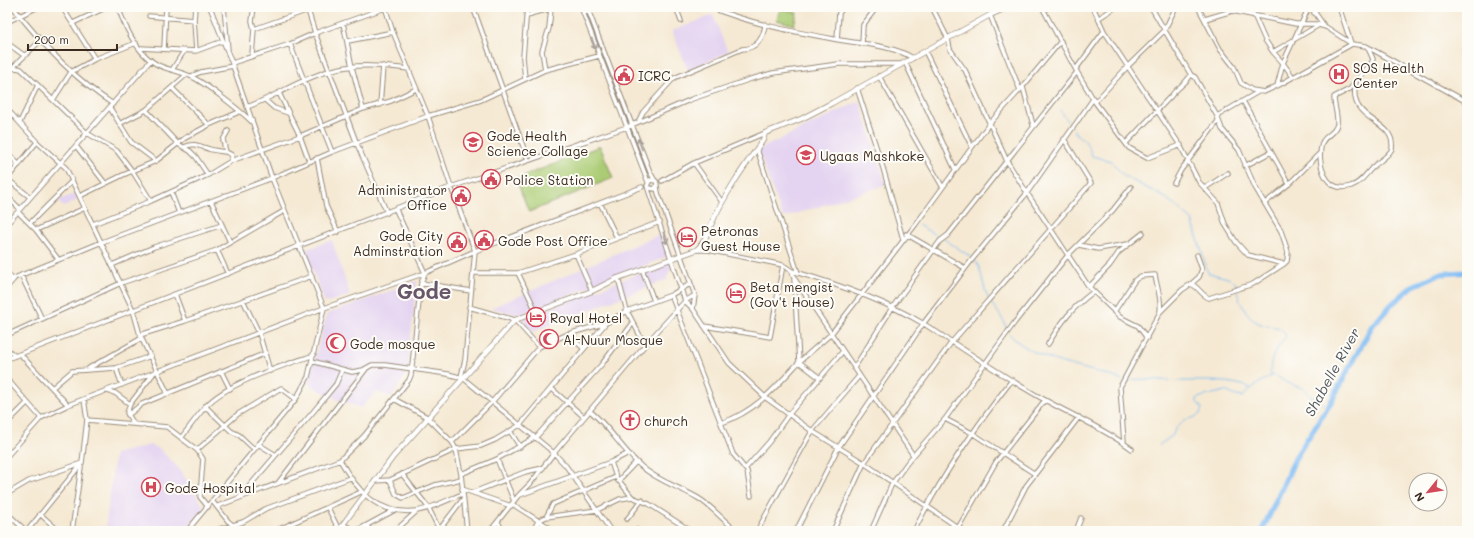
<svg xmlns="http://www.w3.org/2000/svg" width="1474" height="538" viewBox="0 0 1474 538" font-family="Mali,sans-serif">
	<style>
		.built { fill: #e4d3f1 }
		.green { fill: #abcc74; stroke: #737b49 }
		.lines { fill: none; stroke-linecap: round; stroke-linejoin: round }
		.stream { stroke: #82bdf4; stroke-width: 1 }
		.river { stroke: #82bdf4; stroke-width: 5.5 }
		.minor-casing { stroke: #988a78; stroke-width: 5.5 }
		.major-casing { stroke: #988a78; stroke-width: 6 }
		.minor { stroke: #fff; stroke-width: 3.5 }
		.major { stroke: #fff; stroke-width: 4.5 }
		.oneway { stroke: #a79f9a }
		.labels { text-anchor: middle; dominant-baseline: central; stroke-width: 4; stroke-linejoin: round; paint-order: stroke }
		.poi-label { font-size: 13px; fill: #3b2a1e; stroke: #fdfcf7; text-anchor: start }
		.water-label { font-size: 14px; font-style: italic; fill: #50565e; stroke: #fdfcf7 }
		.town-label { font-size: 21px; font-weight: bold; fill: #685768; stroke: #fdfcf7 }
	</style>
	<rect width="100%" height="100%" fill="#fdfcf7"/>
	<filter id="ink" filterUnits="userSpaceOnUse"><feTurbulence type="fractalNoise" baseFrequency=".025" numOctaves="2"/><feDisplacementMap in="SourceGraphic" scale="8" xChannelSelector="R" yChannelSelector="G"/><feConvolveMatrix kernelMatrix="1 2 1 2 8 2 1 2 1" color-interpolation-filters="sRGB"/></filter>
	<filter id="wash" filterUnits="userSpaceOnUse"><feTurbulence type="fractalNoise" baseFrequency=".012" numOctaves="4" result="noise"/><feDisplacementMap in="SourceGraphic" scale="16" xChannelSelector="R" yChannelSelector="G"/><feGaussianBlur stdDeviation="0.9" result="paint"/><feColorMatrix in="noise" values="0 0 0 0 0 0 0 0 0 0 0 0 0 0 0 0 0 1.4 0 .05"/><feComposite in="paint" operator="in"/></filter>
	<g filter="url(#wash)">
		<rect width="100%" height="100%" fill="#f5e9d3"/>
		<path class="built" d="M713,15L728,52L688,70L672,31Z
			M860,101L886,185L783,218L758,150Z
			M75,194L77,200L66,206L63,207L58,200Z
			M663,233L671,255L519,315L491,308Z
			M332,240L350,295L325,303L305,250Z
			M674,260L666,280L532,332L522,319Z
			M417,281L407,373L392,397L376,392L361,408L338,400L308,384L327,314Z
			M151,445L160,449L180,470L204,507L185,531H105L115,454Z"/>
		<path class="green" d="M780,8L797,13L794,25L777,20Z
			M600,146L613,178L529,212L516,179Z"/>
		<g class="lines">
			<path class="stream" d="M1060,110L1072,127
				M1074,130C1076,136 1081,137 1085,141C1089,146 1090,151 1092,156L1111,161L1124,176L1166,198L1192,220L1208,273L1228,278L1236,283V288
				M918,225L941,238
				M944,239L971,257
				M974,259C983,270 982,285 988,298C995,310 1005,318 1007,332
				M1237,291C1239,304 1250,321 1263,325C1275,328 1280,324 1286,336C1277,348 1268,360 1271,376
				M1009,334C1040,365 1084,365 1122,380
				M1125,380C1146,378 1166,381 1187,381C1209,381 1231,380 1251,388
				M1159,445L1172,436L1176,428L1184,420L1193,418L1200,414L1202,408L1197,402V398L1225,391L1236,396L1243,397C1247,390 1267,377 1275,375L1284,381L1306,390L1310,396L1328,407"/>
			<path class="river" d="M1262,531L1297,455L1328,407L1372,326L1393,303L1413,286L1439,274L1467,272"/>
		</g>
	</g>
	<g filter="url(#ink)">
		<g class="lines">
			<g class="minor-casing">
				<path id="minor" d="M13,7C41,43 74,79 113,104
					M62,7L95,59
					M118,7C125,27 138,55 158,65C168,70 179,71 190,76C204,82 241,111 252,122
					M224,7L228,50
					M254,7L252,21L254,29
					M307,7L315,33L357,144L387,213
					M385,7L393,32L428,116L451,187L475,251L465,360L461,377
					M473,7L528,160
					M581,7L648,182
					M587,7L650,172L654,179
					M676,7L681,21
					M710,7C750,24 796,32 839,40C862,44 892,45 913,58
					M932,7L948,39L950,49L965,70L1007,161L1027,193L1089,287L1120,317L1138,326L1147,338
					M1042,7L1077,72L1095,102L1129,148L1147,158L1181,145
					M1093,7L1104,31L1180,145L1199,182L1218,203L1225,224L1236,242L1248,255L1284,264
					M1198,7L1220,49L1234,67L1241,83L1252,90L1264,92L1279,85L1352,44L1366,46L1467,102
					M1311,7L1325,27
					M1339,7L1351,43
					M586,12L598,7
					M1314,13L1318,7
					M990,15L1020,90
					M1254,15L1265,40L1273,52L1319,25
					M149,16L194,20L196,51
					M526,17L533,13L551,9L549,28L542,51L545,70
					M1099,18L1116,7
					M1205,19L1232,11L1296,24H1315L1326,27L1352,44
					M194,20L195,7
					M7,22L38,7
					M73,23L107,7
					M343,23L352,67L363,109
					M837,39L839,13L844,7
					M348,41L393,32
					M7,43L25,56
					M290,44L332,152
					M862,44L863,25L877,7
					M141,48L196,51L223,41
					M164,49L166,7
					M925,51L972,147
					M1273,52L1283,63L1277,86
					M252,55L254,29L317,7
					M905,62L955,169
					M232,63L290,44L315,33L388,7
					M7,69L17,68L21,69L87,133L117,151L133,172L151,201
					M1076,69L1104,31
					M172,70L184,51
					M191,76L201,72L233,66
					M879,76L942,186
					M7,77L10,70L41,40
					M1293,77L1283,63L1309,7
					M525,79L523,57L527,7
					M1356,82C1346,124 1396,117 1392,149C1387,158 1378,161 1372,168C1365,175 1361,183 1351,186C1325,195 1316,162 1322,143C1325,135 1335,134 1337,124C1338,115 1334,106 1334,97L1350,89L1372,62L1373,59L1368,48
					M1023,87L1033,125
					M172,88L209,125
					M857,88L883,168L903,239
					M279,93L300,136L309,161
					M53,100L71,72L95,59L136,43
					M265,100L274,108L288,113
					M1243,101L1289,184L1320,153
					M1095,102L1127,67L1164,31L1176,7
					M380,105L383,66
					M247,107C275,97 300,79 329,71C355,63 383,66 409,69
					M110,108L131,142L156,161
					M7,109L37,142L66,168L133,310L140,335L168,394
					M146,110L178,144L190,151L196,157L208,175
					M1217,116L1258,92
					M639,120L643,112L674,78L742,49C757,49 764,37 765,24
					M20,122L38,85
					M121,123L146,110L186,75
					M228,131L223,140L226,152L232,155L231,161
					M1126,143L1171,96C1178,86 1184,86 1191,75
					M76,146L105,183
					M184,147C194,142 199,146 209,149C215,151 221,151 226,152
					M757,149L798,273
					M7,152L19,165
					M317,158L326,206L338,232
					M694,163L722,202
					M1245,166L1271,152
					M662,181L694,163L765,133
					M1174,183L1181,170L1218,121
					M657,186L658,193L695,295L693,309
					M649,188L655,189L657,184L656,181L650,180L647,186L685,301L693,309L729,363L766,398L812,431L864,463L963,531
					M1205,188L1228,173
					M171,192L179,213
					M7,196L20,209
					M80,196L123,175L156,161L185,138L209,125L239,112
					M30,197L7,179L37,142
					M211,201L230,242
					M600,203L617,238
					M1265,203L1289,184
					M18,212L36,230L58,259
					M30,223L72,181
					M7,224L151,60
					M93,224L151,201L208,175L231,161L300,136L363,109L391,101L416,89
					M36,230L85,208
					M906,234L965,268
					M1079,245L1098,249L1128,244
					M217,250L228,274
					M696,250H708L783,265L792,271C837,284 884,300 924,324C964,349 1003,377 1045,400C1074,416 1104,429 1132,449
					M576,254L592,291
					M112,265L154,247L222,225
					M642,269L654,301
					M7,272L12,279
					M474,273H518L576,254L660,222
					M518,273L536,311
					M21,275L42,319
					M618,278L627,311L645,345
					M794,278L913,455
					M7,281L102,242L272,178L332,152L428,116L481,100L545,70L599,56
					M421,283L471,291
					M1191,284L1199,277L1202,269L1197,255
					M7,287L14,279
					M1089,287L1110,265L1119,252L1143,233
					M175,294L185,321
					M671,295L733,454L747,471L751,496
					M243,300L259,333L270,371
					M469,307L515,320L539,347
					M1114,312L1135,280L1141,276L1155,275C1157,288 1162,299 1160,312
					M704,326L770,337L783,265
					M568,334L584,349
					M7,335L121,283L217,250L284,211
					M140,335L185,321L312,276
					M1048,344C1062,321 1072,308 1093,292
					M7,349L15,356
					M20,354L68,405
					M7,359L451,187L627,127L692,99L751,79L773,73L839,64H901
					M312,361L352,372L363,370L372,365H385L448,374L463,378L554,453L566,466L611,531
					M89,368L142,338
					M116,368L122,385
					M854,368L892,308L940,241L948,235L1077,72
					M221,371L230,389
					M820,378L799,362L831,334L916,224L989,124L1020,90L1061,41
					M7,379L41,418
					M52,388L72,371L116,368L151,356
					M551,388L584,417
					M107,391L115,393L130,404
					M394,399L427,417L452,442L456,449L461,474L467,531
					M205,406L231,431L239,435L254,449
					M590,411C610,427 622,450 642,467C658,481 679,487 698,498C713,507 723,521 737,531
					M7,413L11,418
					M128,415L142,404L266,353
					M945,419L972,433L1035,474
					M87,420L167,427L197,450L203,459L200,497L208,507
					M7,423L27,403
					M721,423C755,412 776,387 799,362L794,278L792,271
					M134,424L127,413L130,404L154,373
					M510,431L520,447
					M181,438C189,428 197,416 206,406C228,382 283,366 314,355
					M452,442L492,402L539,347L568,334L606,323L627,311L671,295L690,284
					M1124,443L1120,387L1160,312L1182,290L1191,284C1199,287 1201,295 1209,298L1253,284L1284,264L1287,261L1288,252L1281,231L1255,187L1239,150L1222,129L1217,116L1195,77L1191,75L1151,7
					M258,444L276,455
					M456,449L481,446L495,440L520,425L605,324
					M197,450L238,414L281,388L296,399
					M7,456L41,418L68,405L324,308L425,273L475,251L642,187
					M497,459L514,501
					M340,460C357,491 377,515 416,511C428,510 450,499 462,494
					M611,462L616,477L632,497
					M745,469L769,442L789,414L843,351
					M402,474L428,507L439,529
					M461,474L497,459L536,437L602,364L633,323
					M390,480L396,494L403,498L435,485L461,479
					M375,481L390,480L456,449
					M618,481L636,462
					M278,483L366,369
					M462,489L511,506
					M474,492L525,472L543,468
					M7,494L29,481L82,463
					M520,495L611,462L627,454
					M240,497L313,412L336,384L342,370
					M213,502L228,521L240,531
					M512,504L555,531
					M218,506L340,460L364,436L409,380L411,375L421,283L425,273L396,210
					M328,508L339,530
					M7,513L26,531
					M40,514L59,531
					M546,517L553,504L616,477
					M627,519L642,500
					M498,522L503,531
					M344,525L356,531L393,511
					M367,526L371,531
					M958,528L996,462L1045,400
					M439,530L463,499
					M27,531L82,463L87,420L84,399
					M72,531L81,467
					M187,531L296,399L308,377L324,308L272,178L233,66L210,7
					M213,531L243,522L265,509L350,478
					M275,531L361,492
					M395,531L417,511
					M490,531L518,496L530,484L554,453L645,345L685,301L695,295
					M533,531L538,521L546,517L597,510L620,499L632,497L649,504L691,531
					M636,531L637,530
					M757,531L812,431L859,376
					M796,531L838,448L923,324L971,261L1027,193L1093,99
					M833,531L864,463L951,343L1091,183L1064,139
					M871,531L892,484L907,463L945,419L1015,322L1068,255L1113,210L1131,187
					M914,531C941,477 975,427 1012,380
					M950,531L953,525
					M1003,531L1026,486L1079,417L1035,474
					M1076,531L1081,518"/>
			</g>
			<g class="major-casing">
				<path id="major" d="M338,531L393,457L515,320L592,291L618,278L696,250C704,245 706,235 710,227C724,195 743,168 763,140L765,133L801,119L832,103L990,15L1008,7"/>
			</g>
			<use href="#minor" class="minor"/>
			<use href="#major" class="major"/>
		</g>
		<defs><path id="oneway-shaft" d="M-6 0H5M1.5-3L5.5 0L1.5 3" fill="none" stroke-width="1.6" stroke-linecap="round" stroke-linejoin="round"/></defs>
		<g class="oneway">
			<use href="#oneway-shaft" transform="translate(594 44) rotate(69)"/>
			<use href="#oneway-shaft" transform="translate(640 144) rotate(-110)"/>
			<use href="#oneway-shaft" transform="translate(665 238) rotate(72)"/>
		</g>
	</g>
	<defs>
		<g id="hospital-ring" transform="scale(1)"><circle r="9.5" fill="#fdfcf7" stroke="#d1495b" stroke-width="1.5"/><path d="M-5-5h3v3.5h4V-5h3V5h-3V1.5h-4V5h-3Z" fill="#d1495b"/></g>
		<g id="civic-ring" transform="scale(1)"><circle r="9.5" fill="#fdfcf7" stroke="#d1495b" stroke-width="1.5"/><path d="M-.6-6.5H3V-4.5H.6V-3L4-1V1h2V6H-6V1h2V-1L-.6-3ZM-1.2 2.5V6h2.4V2.5Z" fill="#d1495b"/></g>
		<g id="school-ring" transform="scale(1)"><circle r="9.5" fill="#fdfcf7" stroke="#d1495b" stroke-width="1.5"/><path d="M0-5L7-2L0 1L-7-2ZM-4 1L0 2.5L4 1V4Q0 6-4 4Z" fill="#d1495b"/></g>
		<g id="hotel-ring" transform="scale(1)"><circle r="9.5" fill="#fdfcf7" stroke="#d1495b" stroke-width="1.5"/><path d="M-6-4.5h1.5V1H6V5H4.5V3h-9V5H-6ZM-4 0a1.8 1.8 0 1 1 3.6 0ZM.5 0V-2.5h3Q6-2.5 6 0Z" fill="#d1495b"/></g>
		<g id="mosque-ring" transform="scale(1)"><circle r="9.5" fill="#fdfcf7" stroke="#d1495b" stroke-width="1.5"/><path d="M3.5-4.9A6 6 0 1 0 3.5 4.9A5 5 0 1 1 3.5-4.9Z" fill="#d1495b"/></g>
		<g id="church-ring" transform="scale(1)"><circle r="9.5" fill="#fdfcf7" stroke="#d1495b" stroke-width="1.5"/><path d="M-1.2-6h2.4v3.5h3.3v2.4h-3.3V6h-2.4V-.1h-3.3v-2.4h3.3Z" fill="#d1495b"/></g>
	</defs>
	<g fill-rule="evenodd">
		<use href="#hospital-ring" x="1339" y="74"/>
		<use href="#civic-ring" x="624" y="75"/>
		<use href="#school-ring" x="473" y="142"/>
		<use href="#school-ring" x="806" y="155"/>
		<use href="#civic-ring" x="491" y="179"/>
		<use href="#civic-ring" x="461" y="196"/>
		<use href="#hotel-ring" x="687" y="237"/>
		<use href="#civic-ring" x="484" y="240"/>
		<use href="#civic-ring" x="457" y="242"/>
		<use href="#hotel-ring" x="736" y="293"/>
		<use href="#hotel-ring" x="536" y="317"/>
		<use href="#mosque-ring" x="549" y="339"/>
		<use href="#mosque-ring" x="336" y="343"/>
		<use href="#church-ring" x="630" y="420"/>
		<use href="#hospital-ring" x="151" y="487"/>
	</g>
	<g class="labels">
		<g class="poi-label">
			<text x="1353" y="67">SOS Health<tspan x="1353" dy="15">Center</tspan></text>
			<text x="638" y="75">ICRC</text>
			<text x="487" y="135">Gode Health<tspan x="487" dy="15">Science Collage</tspan></text>
			<text x="820" y="155">Ugaas Mashkoke</text>
			<text x="505" y="179">Police Station</text>
			<text x="447" y="189" text-anchor="end">Administrator<tspan x="447" dy="15">Office</tspan></text>
			<text x="701" y="230">Petronas<tspan x="701" dy="15">Guest House</tspan></text>
			<text x="443" y="235" text-anchor="end">Gode City<tspan x="443" dy="15">Adminstration</tspan></text>
			<text x="498" y="240">Gode Post Office</text>
			<text x="750" y="286">Beta mengist<tspan x="750" dy="15">(Gov't House)</tspan></text>
			<text x="550" y="317">Royal Hotel</text>
			<text x="563" y="339">Al-Nuur Mosque</text>
			<text x="350" y="343">Gode mosque</text>
			<text x="644" y="420">church</text>
			<text x="165" y="487">Gode Hospital</text>
		</g>
		<g class="water-label">
			<text transform="translate(1332 372) rotate(-61)">Shabelle River</text>
		</g>
		<g class="town-label">
			<text x="424" y="290">Gode</text>
		</g>
	</g>
	<rect width="1474" height="538" fill="none" stroke="#fdfcf7" stroke-width="24"/>
	<g transform="translate(1428 492) rotate(240)"><circle r="19" fill="#fdfcf7" stroke="#afa8a0"/>
	<path d="M0-3L7 15L0 10L-7 15Z" fill="#d1495b"/>
	<text y="-6" font-size="11" font-weight="bold" text-anchor="middle" fill="#3b2a1e">N</text>
	</g>
	<path d="M28 44v6h89v-6" fill="none" stroke="#3b2a1e" stroke-width="2"/>
	<text x="34" y="44" font-size="12" fill="#3b2a1e" stroke="#fdfcf7" stroke-width="3" paint-order="stroke">200 m</text>
</svg>
